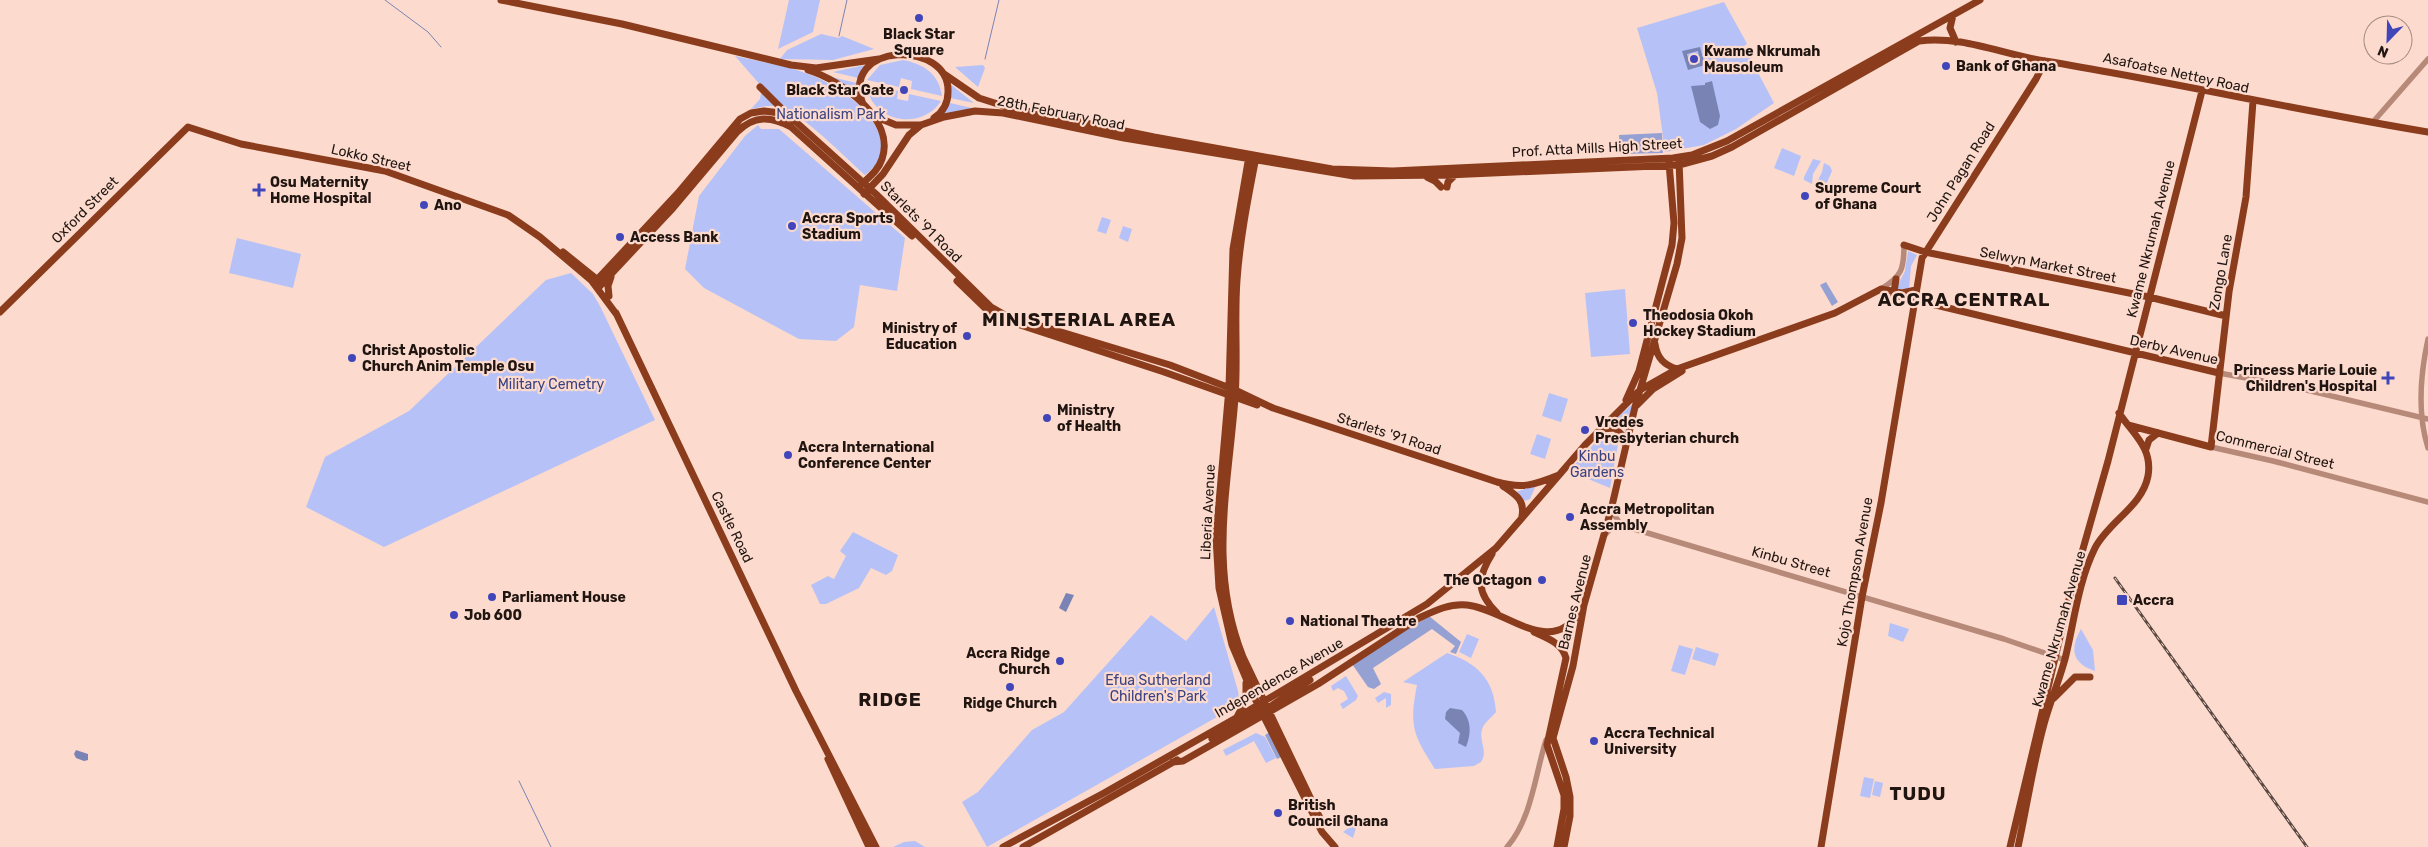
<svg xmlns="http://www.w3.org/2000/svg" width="2428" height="847" viewBox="0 0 2428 847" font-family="Rubik,sans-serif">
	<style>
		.green { fill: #b6c2f7 }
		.forest { fill: #95a0d3 }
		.water { fill: #7984b5; fill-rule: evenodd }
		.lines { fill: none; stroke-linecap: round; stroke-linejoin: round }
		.stream { stroke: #7984b5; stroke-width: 1 }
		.minor { stroke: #b78979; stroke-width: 5.5 }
		.major { stroke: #8a3c1c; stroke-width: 7 }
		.rail-casing { stroke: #594841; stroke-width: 3 }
		.rail { stroke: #fcdacd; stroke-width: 1; stroke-dasharray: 4; stroke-linecap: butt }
		.poi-dot { fill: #4046ba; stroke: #fcdacd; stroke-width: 2 }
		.labels { text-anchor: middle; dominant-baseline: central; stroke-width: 4.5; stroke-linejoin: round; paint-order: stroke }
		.poi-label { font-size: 14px; font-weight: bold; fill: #201510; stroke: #fcdacd; text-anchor: start }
		.street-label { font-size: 14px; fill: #201510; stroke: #fcdacd }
		.park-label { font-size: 14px; fill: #394282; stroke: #fcdacd }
		.district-label { font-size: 19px; font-weight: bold; letter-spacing: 1px; fill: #201510; stroke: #fcdacd }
	</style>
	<rect width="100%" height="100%" fill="#fcdacd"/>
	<path class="green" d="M789,0H820L813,32L778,49Z
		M1724,2L1745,40L1747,44L1744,46L1774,103L1736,129L1704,145L1665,152L1657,93L1637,28Z
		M821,34L839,38L842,36L874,49L833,60L780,59L787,50Z
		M735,56C765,63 799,67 826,82C850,94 887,124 881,154C879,163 872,169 865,175C848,160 798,109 778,106C769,105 760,107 751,109L760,99L762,87Z
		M903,60C924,64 939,74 942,96L911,89L912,81L901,78L899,87L867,80L880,65Z
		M865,65L858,78L833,72Z
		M983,65L985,68L978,87L955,67Z
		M831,77L857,83L858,97Z
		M866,84L898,91L897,99L908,101L909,94L941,101C921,132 871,122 866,84Z
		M950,84L974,103L950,98Z
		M950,103L972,108L943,115Z
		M758,125L761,129H779L905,238L897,291L860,285L854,327L836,341L799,339L704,288L685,269L699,196L745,136Z
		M1782,148L1801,156L1794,176L1774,168Z
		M1813,159L1821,161L1813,174L1812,184L1804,180V177Z
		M1824,163L1830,166L1832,171L1825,187L1821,188L1815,186L1822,172Z
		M1102,217L1111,220L1106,234L1097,231Z
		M1123,226L1132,229L1128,242L1119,238Z
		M237,238L301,254L293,288L229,273Z
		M1908,251L1917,255L1911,266L1909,289H1896L1905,271Z
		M571,273L593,294L600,306L655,420L384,547L306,507L325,457L409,411L546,280Z
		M1625,289L1630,354L1591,357L1585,293Z
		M1549,393L1568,399L1561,422L1542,416Z
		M1635,402L1626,435L1624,428L1611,423Z
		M1537,434L1551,439L1545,459L1530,454Z
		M1603,434L1619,439L1610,488L1569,471Z
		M1536,485L1530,499L1524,501L1516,492Z
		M853,532L898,555L892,571L886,575L871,568L859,588L826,604H820L811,585L828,576L834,579L846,556L840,551Z
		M1214,607L1238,691L1240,704L987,847L962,802L978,792L1032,730L1064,712L1151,615L1186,641Z
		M1890,623L1909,629L1903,642L1888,636Z
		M2081,629L2093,650L2095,671C2071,663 2070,648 2081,629Z
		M1467,634L1479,639L1471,658L1459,652Z
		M1679,645L1693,649L1685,675L1671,671Z
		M1696,647L1719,654L1715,666L1692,659Z
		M1447,653C1477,663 1494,679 1496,712C1492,717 1485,722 1483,727C1477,740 1489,750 1481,762L1474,766L1435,769C1413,735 1409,726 1417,685L1403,682Z
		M1346,676L1358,696L1356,700L1343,709L1340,704L1348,699L1344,691L1338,688L1333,691L1331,686Z
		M1384,692L1391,694V705L1386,708V698L1378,703L1375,698Z
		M1256,733L1265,737L1276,758L1266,763L1254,741L1226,756L1223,750Z
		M1864,777L1874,779L1870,798L1860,796Z
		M1875,781L1883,783L1880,797L1872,795Z
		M1358,821L1353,838L1343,832Z
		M915,841L925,847H893L904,842Z"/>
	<path class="forest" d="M1662,133L1663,153L1620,154L1619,135Z
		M1826,282L1838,302L1832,306L1820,285Z
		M1429,616L1461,642L1456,654L1450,652L1455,646L1432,629L1373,668L1381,684L1374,689L1368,687L1352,664Z
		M1270,732L1283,756L1277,759L1265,735Z"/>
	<path class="water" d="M1700,47L1705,65L1688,70L1682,51ZM1698,51L1700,63L1690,65L1687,54Z
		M1712,81L1720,116L1718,125L1710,129L1700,122L1691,86L1705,85V83Z
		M1066,593L1074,595L1066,612L1059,608Z
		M1450,708L1462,710C1472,721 1471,734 1466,747L1458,743L1460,733L1445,719L1446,712Z
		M76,750L88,754V760L84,761L76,758L74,754Z"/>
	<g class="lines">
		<path class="stream" d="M385,0L428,32L441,47
			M839,36L847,0
			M985,59L999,0
			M519,781L551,847"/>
		<path class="minor" d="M2373,122L2428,59
			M1881,289C1902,276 1904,269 1904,245
			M2428,339C2420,376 2417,413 2428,448
			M2219,373L2290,386L2428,419
			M2211,447L2273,461L2428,502
			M1611,510L1619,522L1634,529L2004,639L2065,660
			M1605,535L1612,527H1624
			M1507,847C1532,818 1535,775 1546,740"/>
		<path class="major" d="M501,0L622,24L791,65L816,68L879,59
			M1953,15L1950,28L1956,42
			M808,70C841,80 896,119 882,159C878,171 869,177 860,186
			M944,74L979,98L1007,107L1154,137L1332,169L1393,171L1673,158L1692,155L1727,141L1980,0
			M760,87L791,118
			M863,104C839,42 950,39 948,92C948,103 943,112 934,118
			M874,116L896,125H920
			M1249,156L1233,249L1229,388L1216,537L1219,588L1232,645L1253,695L1322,832L1335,847
			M1256,157C1248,198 1240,238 1237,280C1234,319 1238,359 1235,398C1228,489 1208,569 1243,657L1320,818
			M1427,177L1435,181L1441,187
			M1447,187L1448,182L1455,175
			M864,194L883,174L909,135L921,125L944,117L975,111L1003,113L1124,138L1354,176L1447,175L1679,165L1712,156L1732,147L1919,41C1961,35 2004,55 2045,61C2173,82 2300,111 2428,132
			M1904,245L1925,252L2149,297L2226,316
			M563,252L599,281
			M957,281L987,310L1005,320L1164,372L1257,405
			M594,283L678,193L740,119L751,113L764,111L780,113L796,122L876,194L991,307L1005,315L1170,365L1235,390L1273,408L1497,482C1523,489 1534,485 1559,475
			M598,288L673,208L737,132C754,115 771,116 791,127L912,236
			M1894,292L1896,279
			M1894,295L2219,373
			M609,296L608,286L611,277
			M0,312L188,127L241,144L385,171L508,215L540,237L591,280L617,315
			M616,313L796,691L876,847
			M1655,344C1657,358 1664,365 1677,369
			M1626,400L1639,371L1672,245L1674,223L1669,163
			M1637,405L1653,389L1682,371
			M2128,425L2211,447L2229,292L2246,197L2253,101
			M1601,429L1615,428L1622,435L1625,444
			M2146,449L2149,440L2158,433
			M1503,486C1516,495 1525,500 1522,516
			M1492,554C1477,578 1476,592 1497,613
			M1534,632C1547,638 1562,643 1566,658L1547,745L1564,795V809L1557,847
			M2054,698L2075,677H2090
			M1265,710L1310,680
			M1237,717L1246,699V683
			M1212,739L1262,708
			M828,759L869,847
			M1173,762L1183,761L1318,684L1419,618C1434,611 1450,603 1467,605C1506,609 1551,660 1581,610
			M1003,847L1104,793L1236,718L1427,604L1496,548L1585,445L1640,390L1677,369L1835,313L1881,289L1902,293L1916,290
			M1023,847L1177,760
			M1564,847L1570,816V797L1566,777L1553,738L1573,666L1584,605L1611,510L1635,407L1677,264L1682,238L1679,161
			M1821,847L1862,597L1881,503L1922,258L2036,79L2045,61
			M2010,847L2071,591L2108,461L2202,91
			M2018,847C2027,806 2033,764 2044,724C2050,702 2059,681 2065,659C2074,623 2078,582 2095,548C2109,521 2142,507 2148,476C2153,448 2133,434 2119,413"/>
		<g class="rail-casing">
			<path id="rail" d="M2115,578L2307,847"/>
		</g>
		<use href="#rail" class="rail"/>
	</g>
	<g class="poi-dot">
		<circle cx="919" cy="18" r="5"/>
		<circle cx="1694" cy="59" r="5"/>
		<circle cx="1946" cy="66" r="5"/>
		<circle cx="904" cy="90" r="5"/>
		<path d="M256.5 182.5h5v5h5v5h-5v5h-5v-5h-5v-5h5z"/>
		<circle cx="1805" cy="196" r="5"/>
		<circle cx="424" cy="205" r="5"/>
		<circle cx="792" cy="226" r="5"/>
		<circle cx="620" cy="237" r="5"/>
		<circle cx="1633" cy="323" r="5"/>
		<circle cx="967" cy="336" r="5"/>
		<circle cx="352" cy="358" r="5"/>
		<path d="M2385.5 370.5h5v5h5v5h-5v5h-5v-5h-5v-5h5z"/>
		<circle cx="1047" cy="418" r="5"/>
		<circle cx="1585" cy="430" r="5"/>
		<circle cx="788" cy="455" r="5"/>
		<circle cx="1570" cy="517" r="5"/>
		<circle cx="1542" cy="580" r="5"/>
		<circle cx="492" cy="597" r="5"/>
		<rect x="2116" y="594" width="12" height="12" rx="2.5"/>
		<circle cx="454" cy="615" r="5"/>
		<circle cx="1290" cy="621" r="5"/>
		<circle cx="1060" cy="661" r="5"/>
		<circle cx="1010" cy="687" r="5"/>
		<circle cx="1594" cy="741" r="5"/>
		<circle cx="1278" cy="813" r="5"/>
	</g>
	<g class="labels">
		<g class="poi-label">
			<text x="919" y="34" text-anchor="middle">Black Star<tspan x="919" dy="16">Square</tspan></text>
			<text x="1704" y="51">Kwame Nkrumah<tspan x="1704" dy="16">Mausoleum</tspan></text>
			<text x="1956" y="66">Bank of Ghana</text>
			<text x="894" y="90" text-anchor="end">Black Star Gate</text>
			<text x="270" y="182">Osu Maternity<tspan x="270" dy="16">Home Hospital</tspan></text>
			<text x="1815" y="188">Supreme Court<tspan x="1815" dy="16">of Ghana</tspan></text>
			<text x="434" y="205">Ano</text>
			<text x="802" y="218">Accra Sports<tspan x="802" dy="16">Stadium</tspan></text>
			<text x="630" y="237">Access Bank</text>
			<text x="1643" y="315">Theodosia Okoh<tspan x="1643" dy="16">Hockey Stadium</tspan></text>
			<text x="957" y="328" text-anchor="end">Ministry of<tspan x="957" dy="16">Education</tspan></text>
			<text x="362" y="350">Christ Apostolic<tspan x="362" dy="16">Church Anim Temple Osu</tspan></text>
			<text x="2377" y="370" text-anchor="end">Princess Marie Louie<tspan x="2377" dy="16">Children's Hospital</tspan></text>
			<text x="1057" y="410">Ministry<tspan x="1057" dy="16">of Health</tspan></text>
			<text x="1595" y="422">Vredes<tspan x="1595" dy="16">Presbyterian church</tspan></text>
			<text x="798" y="447">Accra International<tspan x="798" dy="16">Conference Center</tspan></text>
			<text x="1580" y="509">Accra Metropolitan<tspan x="1580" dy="16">Assembly</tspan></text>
			<text x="1532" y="580" text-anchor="end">The Octagon</text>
			<text x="502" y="597">Parliament House</text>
			<text x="2133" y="600">Accra</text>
			<text x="464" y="615">Job 600</text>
			<text x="1300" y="621">National Theatre</text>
			<text x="1050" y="653" text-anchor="end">Accra Ridge<tspan x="1050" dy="16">Church</tspan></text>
			<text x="1010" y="703" text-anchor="middle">Ridge Church</text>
			<text x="1604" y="733">Accra Technical<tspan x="1604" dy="16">University</tspan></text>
			<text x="1288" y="805">British<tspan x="1288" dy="16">Council Ghana</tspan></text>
		</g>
		<g class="street-label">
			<text transform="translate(2176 73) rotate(12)">Asafoatse Nettey Road</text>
			<text transform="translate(1061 113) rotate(11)">28th February Road</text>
			<text transform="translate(1597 148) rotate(-3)">Prof. Atta Mills High Street</text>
			<text transform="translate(371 158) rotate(13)">Lokko Street</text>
			<text transform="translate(1961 172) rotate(-58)">John Pagan Road</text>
			<text transform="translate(85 210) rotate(-45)">Oxford Street</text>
			<text transform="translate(921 222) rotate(45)">Starlets '91 Road</text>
			<text transform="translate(2151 239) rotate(-76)">Kwame Nkrumah Avenue</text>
			<text transform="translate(2048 265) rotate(11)">Selwyn Market Street</text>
			<text transform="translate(2221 272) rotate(-80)">Zongo Lane</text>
			<text transform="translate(2174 350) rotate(13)">Derby Avenue</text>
			<text transform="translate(1389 434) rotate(18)">Starlets '91 Road</text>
			<text transform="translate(2275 450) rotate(14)">Commercial Street</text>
			<text transform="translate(1208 512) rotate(-87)">Liberia Avenue</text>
			<text transform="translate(732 527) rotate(64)">Castle Road</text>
			<text transform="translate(1791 562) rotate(16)">Kinbu Street</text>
			<text transform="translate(1855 572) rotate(-80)">Kojo Thompson Avenue</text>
			<text transform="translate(1575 602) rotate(-76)">Barnes Avenue</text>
			<text transform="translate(2059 629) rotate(-74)">Kwame Nkrumah Avenue</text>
			<text transform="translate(1279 678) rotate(-30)">Independence Avenue</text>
		</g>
		<g class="park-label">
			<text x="831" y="114">Nationalism Park</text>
			<text x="551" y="384">Military Cemetry</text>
			<text x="1597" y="456">Kinbu<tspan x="1597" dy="16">Gardens</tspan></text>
			<text x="1158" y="680">Efua Sutherland<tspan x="1158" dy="16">Children's Park</tspan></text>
		</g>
		<g class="district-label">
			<text x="1964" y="299">ACCRA CENTRAL</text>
			<text x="1079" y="319">MINISTERIAL AREA</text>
			<text x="890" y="699">RIDGE</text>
			<text x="1918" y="793">TUDU</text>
		</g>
	</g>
	<g transform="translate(2388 40) rotate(203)"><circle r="24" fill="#fcdacd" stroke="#a48b81"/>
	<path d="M0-4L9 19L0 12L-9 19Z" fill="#4046ba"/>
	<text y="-8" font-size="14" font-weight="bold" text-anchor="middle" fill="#201510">N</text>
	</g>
</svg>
